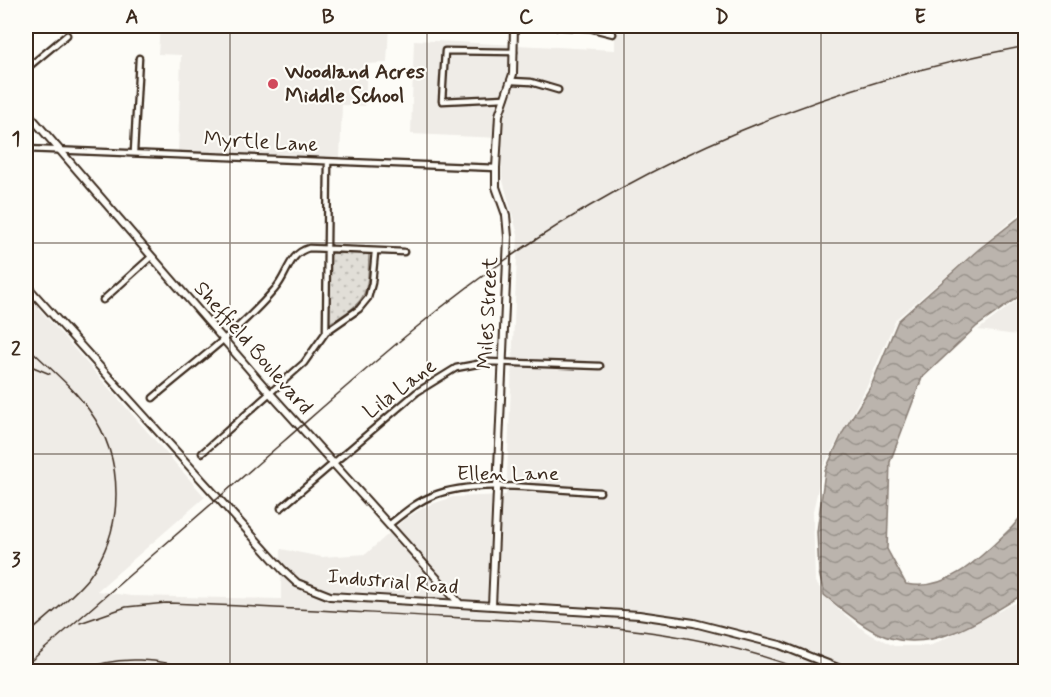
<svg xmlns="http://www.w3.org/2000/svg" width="1051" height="697" viewBox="0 0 1051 697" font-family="Mynerve,sans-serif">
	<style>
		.built { fill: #efece7 }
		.park { fill: url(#park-dots); stroke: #8e847a; stroke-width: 1.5 }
		.water { fill: url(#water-waves); stroke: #887d74; stroke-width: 1.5 }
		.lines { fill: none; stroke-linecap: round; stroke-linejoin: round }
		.street-casing { stroke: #3b2a1e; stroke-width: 9 }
		.secondary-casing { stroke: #3b2a1e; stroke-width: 10 }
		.street { stroke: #fdfcf7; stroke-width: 4.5 }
		.secondary { stroke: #fdfcf7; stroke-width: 6 }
		.rail { stroke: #3b2a1e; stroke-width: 1.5 }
		.grid { fill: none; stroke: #3b2a1e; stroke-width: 1.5; stroke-opacity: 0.55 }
		.poi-dot { fill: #d1495b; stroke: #fdfcf7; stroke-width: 2 }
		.labels { text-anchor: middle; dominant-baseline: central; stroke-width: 4.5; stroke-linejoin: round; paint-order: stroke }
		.poi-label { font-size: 21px; font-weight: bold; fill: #3b2a1e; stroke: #fdfcf7; text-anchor: start }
		.street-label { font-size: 21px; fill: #3b2a1e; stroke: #fdfcf7 }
		.neatline { fill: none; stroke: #3b2a1e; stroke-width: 2 }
		.grid-label { font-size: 20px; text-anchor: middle; font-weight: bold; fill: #3b2a1e }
	</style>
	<defs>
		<pattern id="park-dots" width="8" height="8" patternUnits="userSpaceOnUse" patternTransform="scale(1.5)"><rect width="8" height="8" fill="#e1ded7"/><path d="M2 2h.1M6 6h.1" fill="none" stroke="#c2bfb8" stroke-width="1.8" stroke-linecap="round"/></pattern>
		<pattern id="water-waves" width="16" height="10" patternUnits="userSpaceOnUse" patternTransform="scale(1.5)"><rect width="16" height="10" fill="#bbb4ad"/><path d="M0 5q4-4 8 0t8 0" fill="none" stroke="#99938c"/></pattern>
	</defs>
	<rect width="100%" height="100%" fill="#fdfcf7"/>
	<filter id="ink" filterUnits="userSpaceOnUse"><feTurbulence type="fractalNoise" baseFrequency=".0167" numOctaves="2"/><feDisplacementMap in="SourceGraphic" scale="12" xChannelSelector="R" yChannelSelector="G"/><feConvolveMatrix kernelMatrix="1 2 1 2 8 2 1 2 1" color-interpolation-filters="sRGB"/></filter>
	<g filter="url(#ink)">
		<path class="built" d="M160,26H389L387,63L367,64L365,106L342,105L340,159L178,152L181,55L158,54Z
			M585,26H1025V209L896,319L868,384L823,467L813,511L815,582L839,610L866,632L894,646H930L1025,598V671H26V294L205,497L97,591L131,596L281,599V549L322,557L366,554L405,519L426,506L453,497L506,495L518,235L502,177L500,138L411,134L414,40L615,50V27Z
			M1025,294V336L978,330Z"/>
		<path class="park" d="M330,253L369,254C368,298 366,301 329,324Z"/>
		<path class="water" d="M1025,213V292L976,327L922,378L890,462L887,549L906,584C947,593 982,556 1009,530C1015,525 1019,517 1025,514V593C987,616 938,652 890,638C866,631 844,610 824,595L819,572L817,532L825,471L843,432L871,386L898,321L979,249Z"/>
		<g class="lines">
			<g class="street-casing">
				<path id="street" d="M552,26L589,28L613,34
					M26,69L67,35
					M512,81L531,82L558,90
					M505,98L442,101L445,51L514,52
					M26,149L496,168
					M134,152L139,58
					M103,300L151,257
					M326,332L328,162
					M153,398C194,363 240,330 275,289C288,275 288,254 309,248L404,252
					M202,453L304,363L326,332L359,309L368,298L372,283L375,252
					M281,508L417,392L456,368L488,362L600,366
					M390,524C403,514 416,502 432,496C475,478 552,490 600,492"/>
			</g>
			<g class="secondary-casing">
				<path id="secondary" d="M26,111L269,392L460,604
					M26,285L283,570L297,583L330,596L639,615L694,623L780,645L848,672
					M492,606L508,237L506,215L496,187V168L499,115L513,74L514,26"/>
			</g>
			<use href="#street" class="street"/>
			<use href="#secondary" class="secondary"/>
			<path class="rail" d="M26,345C47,366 72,386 89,410C125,459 125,529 89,577C71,599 47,617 26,636
				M26,364L50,374
				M80,623L126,607L166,603C258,606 350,612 442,617C567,623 690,625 808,672
				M26,665C112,590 198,516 284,441C364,371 443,300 532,242C682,143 850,79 1026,46
				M76,672C119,653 160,659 204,672"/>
		</g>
	</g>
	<path class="grid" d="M230,26V672M427,26V672M624,26V672M821,26V672M26,243H1026M26,454H1026"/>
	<circle class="poi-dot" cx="273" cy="84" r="6"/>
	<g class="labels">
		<g class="poi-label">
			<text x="285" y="72">Woodland Acres<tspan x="285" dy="24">Middle School</tspan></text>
		</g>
		<g class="street-label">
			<text transform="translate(261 142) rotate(3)">Myrtle Lane</text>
			<text transform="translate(488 313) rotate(-87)">Miles Street</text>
			<text transform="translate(253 348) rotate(49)">Sheffield Boulevard</text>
			<text transform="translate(400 389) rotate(-37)">Lila Lane</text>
			<text x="508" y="474">Ellen Lane</text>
			<text transform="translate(393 582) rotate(5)">Industrial Road</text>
		</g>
	</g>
	<rect width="1051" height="697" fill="none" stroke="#fdfcf7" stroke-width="66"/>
	<rect x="33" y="33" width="985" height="631" class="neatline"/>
	<g class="grid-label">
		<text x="132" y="23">A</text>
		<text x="328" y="23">B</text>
		<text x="526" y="23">C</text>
		<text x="722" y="23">D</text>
		<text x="920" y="23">E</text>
		<text x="16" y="145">1</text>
		<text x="16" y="355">2</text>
		<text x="16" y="566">3</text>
	</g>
</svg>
